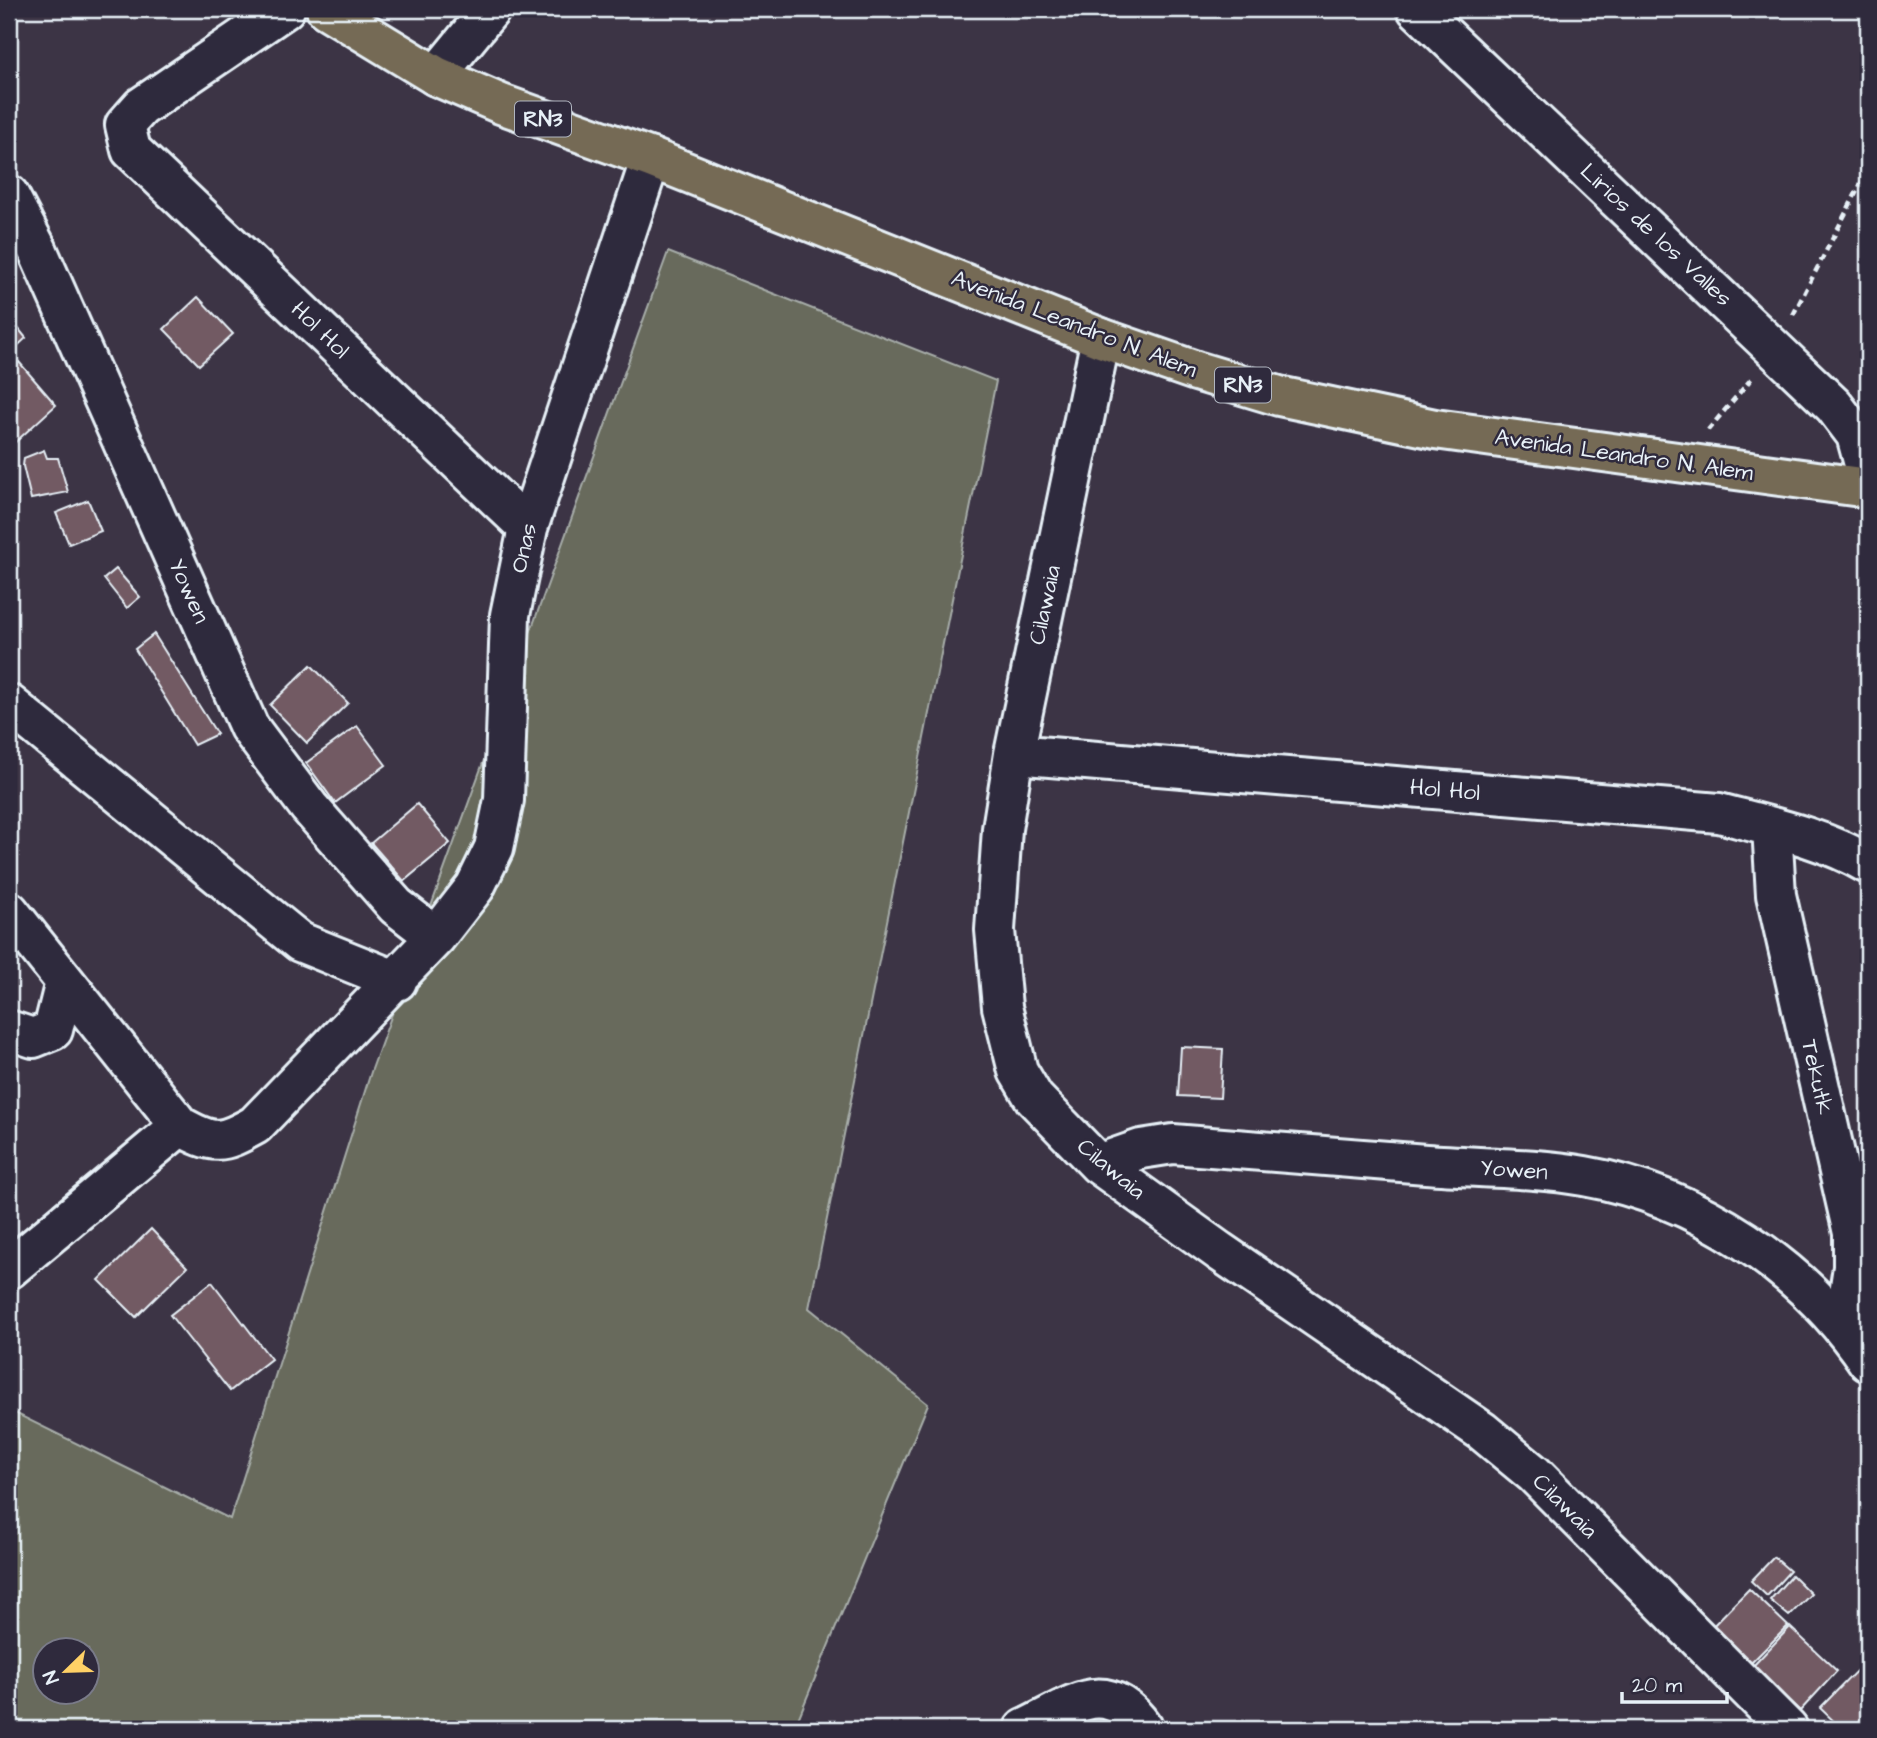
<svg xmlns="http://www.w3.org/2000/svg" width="1877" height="1738" viewBox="0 0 1877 1738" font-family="'Architects Daughter',sans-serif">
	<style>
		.green { fill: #676a5c; stroke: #a8aeaa; stroke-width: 2; fill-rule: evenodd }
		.building { fill: #725a63; stroke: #e8f1f8; stroke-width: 2 }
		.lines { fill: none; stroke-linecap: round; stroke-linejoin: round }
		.minor-casing { stroke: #e8f1f8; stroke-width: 44 }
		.highway-casing { stroke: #e8f1f8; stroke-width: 44 }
		.path { stroke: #e8f1f8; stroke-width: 4.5; stroke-dasharray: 7 5; stroke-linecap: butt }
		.minor { stroke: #2f2a3d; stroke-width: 38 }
		.highway { stroke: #756a55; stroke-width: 38 }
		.labels { text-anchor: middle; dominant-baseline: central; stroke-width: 5; stroke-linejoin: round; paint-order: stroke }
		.shield { fill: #2f2a3d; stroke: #b0b5c0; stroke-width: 2 }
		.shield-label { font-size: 21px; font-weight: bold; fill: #e8f1f8 }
		.street-label { font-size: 23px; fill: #e8f1f8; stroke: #2f2a3d }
	</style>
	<rect width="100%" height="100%" fill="#3c3445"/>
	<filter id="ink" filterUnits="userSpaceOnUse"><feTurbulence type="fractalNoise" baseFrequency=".0143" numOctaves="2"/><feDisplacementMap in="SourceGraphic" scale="14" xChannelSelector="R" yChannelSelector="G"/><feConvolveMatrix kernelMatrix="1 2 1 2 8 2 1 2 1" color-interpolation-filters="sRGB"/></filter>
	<g filter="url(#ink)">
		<path class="green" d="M668,252L996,381L809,1308L928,1404L794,1729H9V1410L230,1519L371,1072ZM46,1650H88V1692H46Z"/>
		<path class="building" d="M198,297L233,334L199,365L164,329Z
			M9,317L26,338L9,354Z
			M19,362L56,405L9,448V371Z
			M44,450L47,458H58L68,492L31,499L23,466L24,458Z
			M88,500L101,531L69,544L56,513Z
			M116,569L140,597L127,608L104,579Z
			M154,634L217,734L194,745L135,649Z
			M311,665L348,703L307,743L270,705Z
			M357,726L386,765L335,803L306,763Z
			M417,804L450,843L404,881L371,843Z
			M1181,1047L1223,1049L1220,1098L1178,1096Z
			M151,1229L187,1267L136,1317L99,1280Z
			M212,1282L271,1359L230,1391L170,1315Z
			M1774,1557L1790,1571L1767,1596L1751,1581Z
			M1792,1575L1811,1594L1789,1616L1770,1600Z
			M1749,1589L1788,1626L1745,1669L1707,1632Z
			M1790,1627L1837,1671L1800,1711L1752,1667Z
			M1866,1661L1868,1719L1858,1729H1842L1820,1708Z"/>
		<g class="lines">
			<g class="minor-casing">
				<path id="minor" d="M285,9L141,107L125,125L131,150L528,528
					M1417,9L1834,406L1856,435L1868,479
					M436,76L491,9
					M9,195L37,249L249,727L309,807L396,906L436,937
					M1101,338L1014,754L1002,829L995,930L1002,1007L1018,1071L1034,1098L1098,1164L1219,1251L1482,1431L1534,1474L1788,1729
					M9,704L300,942L397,981
					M1014,754L1719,813C1768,826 1824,838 1868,864
					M1772,827L1776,895L1853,1233V1267L1844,1326
					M9,911L180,1126C214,1145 221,1144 255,1125L436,937L475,887L494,848L504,800L510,615L528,528L651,158
					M9,1030L33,1038L53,1030L65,982
					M1098,1164L1141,1149L1173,1144C1257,1150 1341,1157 1426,1164C1478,1168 1533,1167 1584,1176C1698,1196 1804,1267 1868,1362
					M9,1269L180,1126
					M1024,1729C1073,1706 1106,1674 1144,1729"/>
			</g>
			<g class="highway-casing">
				<path id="highway" d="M326,9L436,76L501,104L651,158L1101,338L1196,371L1279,396L1435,429L1868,488"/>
			</g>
			<path class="path" d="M1793,315L1868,170
				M1708,430L1752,378"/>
			<use href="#minor" class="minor"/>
			<use href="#highway" class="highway"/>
		</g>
	</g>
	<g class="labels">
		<g class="shield">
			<rect x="515" y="101.5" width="56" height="35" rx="5"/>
			<rect x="1215" y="367.5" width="56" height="35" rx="5"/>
		</g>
		<g class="shield-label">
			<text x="543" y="119">RN3</text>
			<text x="1243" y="385">RN3</text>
		</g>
		<g class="street-label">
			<text transform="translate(1656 235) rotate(43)">Lirios de los Valles</text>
			<text transform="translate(1074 324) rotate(21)">Avenida Leandro N. Alem</text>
			<text transform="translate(320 330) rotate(44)">Hol Hol</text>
			<text transform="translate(1624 455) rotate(8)">Avenida Leandro N. Alem</text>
			<text transform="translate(524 548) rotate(-77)">Onas</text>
			<text transform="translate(189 591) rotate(66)">Yowen</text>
			<text transform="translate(1045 605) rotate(-78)">Cilawaia</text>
			<text transform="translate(1445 790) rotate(5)">Hol Hol</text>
			<text transform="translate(1817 1077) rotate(77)">Tekutk</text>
			<text transform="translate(1111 1169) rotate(40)">Cilawaia</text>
			<text transform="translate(1514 1170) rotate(4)">Yowen</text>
			<text transform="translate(1565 1506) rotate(45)">Cilawaia</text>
		</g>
	</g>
	<rect width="1877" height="1738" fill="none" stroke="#2f2a3d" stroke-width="35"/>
	<rect x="18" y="18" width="1842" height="1703" fill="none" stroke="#e8f1f8" stroke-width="2.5" filter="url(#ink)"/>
	<g transform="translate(66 1671) rotate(247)"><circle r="33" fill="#2f2a3d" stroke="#797a88" stroke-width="2"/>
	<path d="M0-5L12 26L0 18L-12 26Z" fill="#ffd166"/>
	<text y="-10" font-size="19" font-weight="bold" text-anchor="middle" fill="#e8f1f8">N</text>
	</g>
	<path d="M1622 1692v10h105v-10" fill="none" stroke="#e8f1f8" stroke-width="3.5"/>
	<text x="1632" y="1692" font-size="21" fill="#e8f1f8" stroke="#2f2a3d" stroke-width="5" paint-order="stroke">20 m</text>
</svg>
